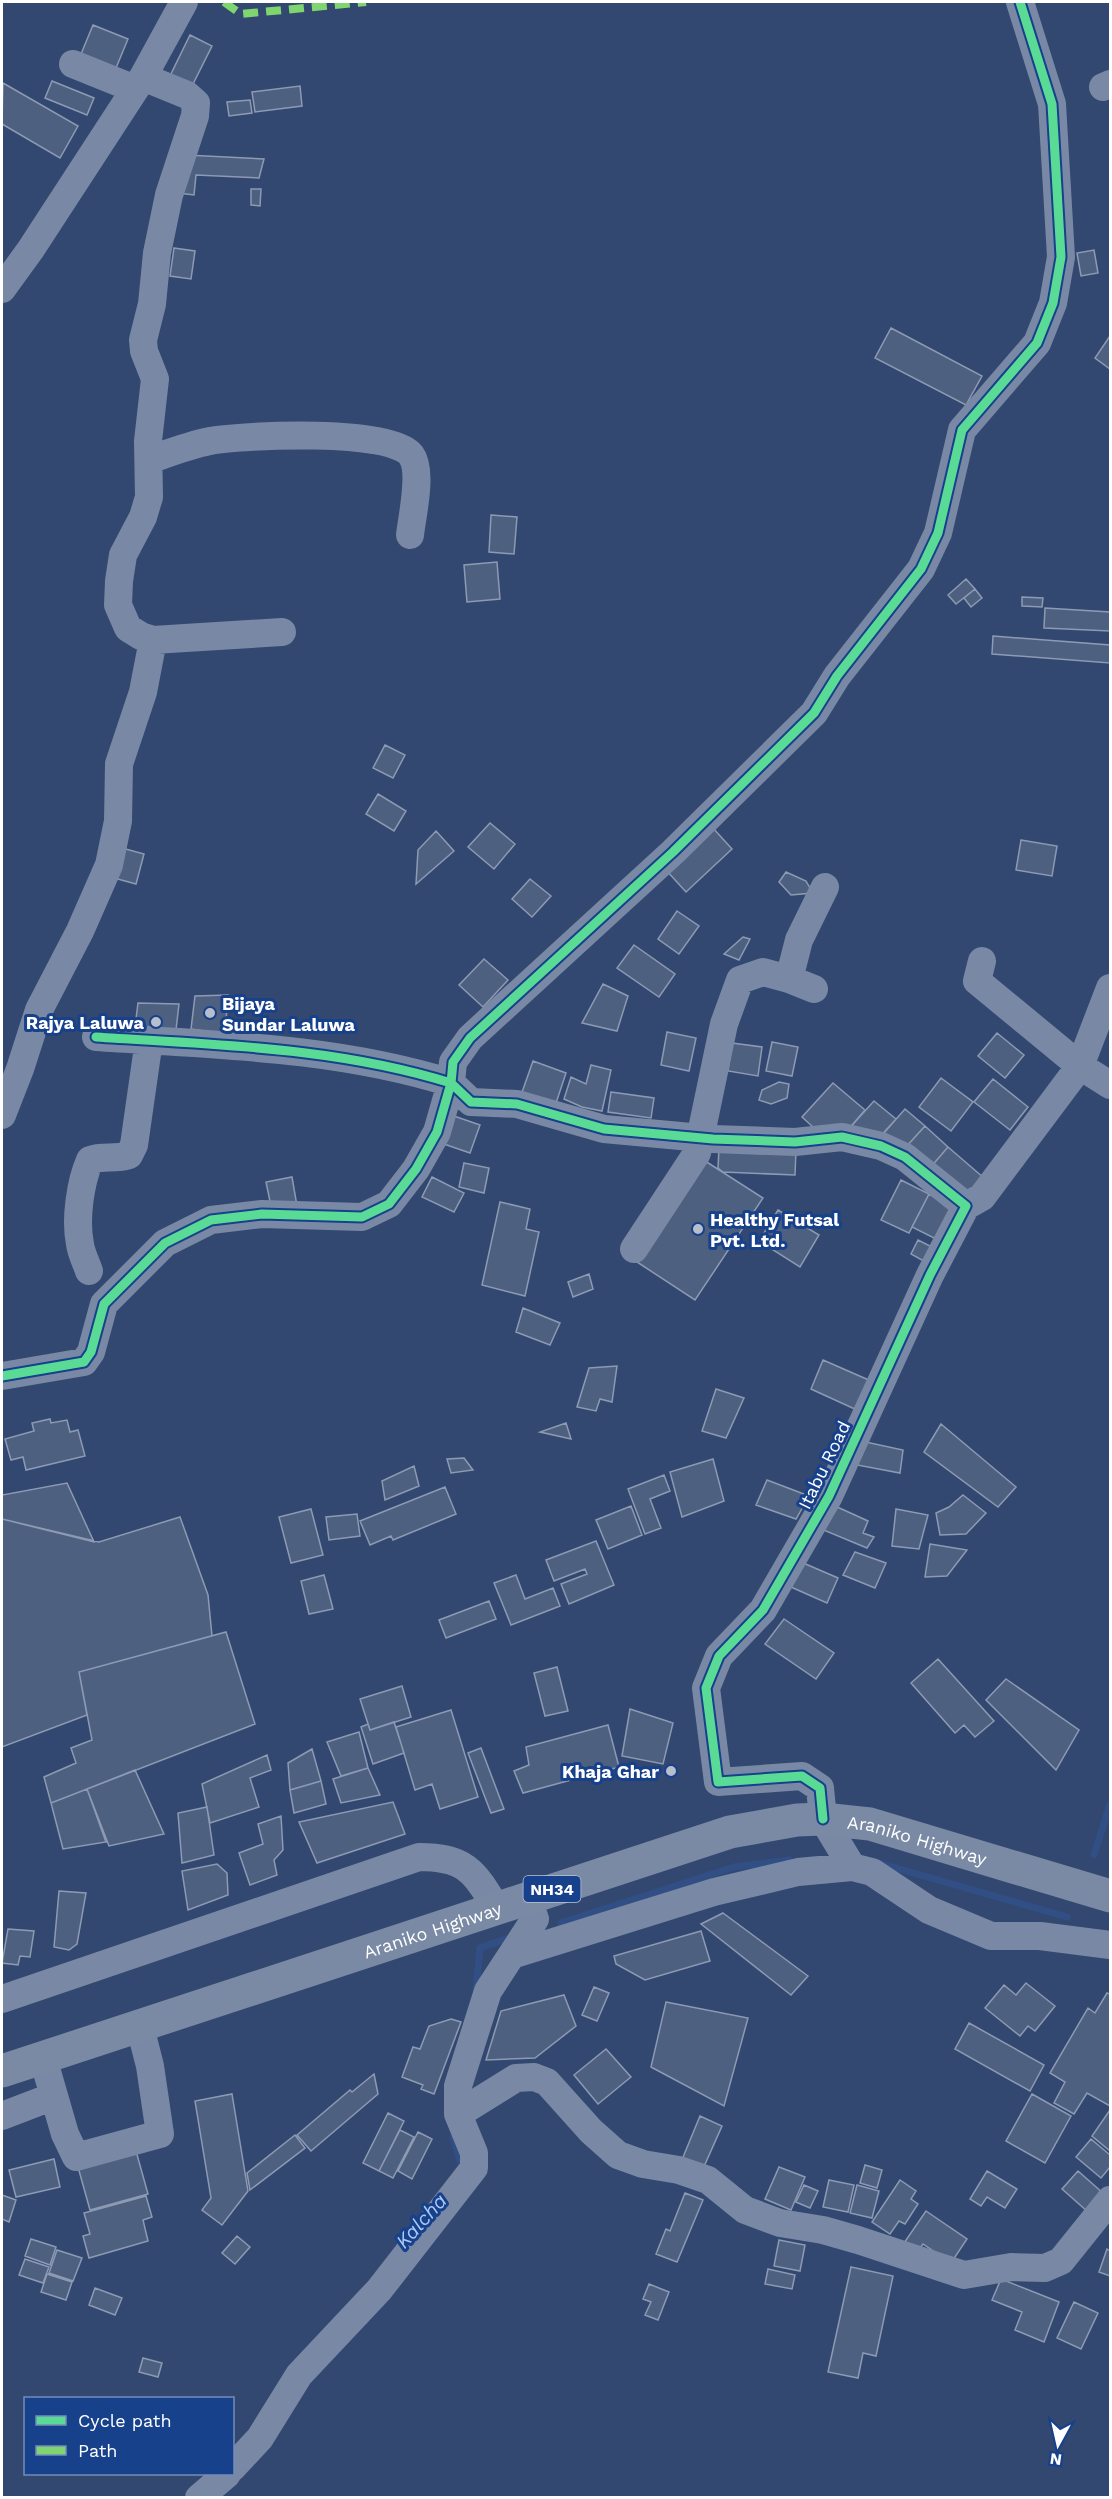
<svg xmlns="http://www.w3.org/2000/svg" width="1112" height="2499" viewBox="0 0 1112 2499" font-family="'Work Sans',sans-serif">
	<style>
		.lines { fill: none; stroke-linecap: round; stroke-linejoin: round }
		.stream { stroke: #324f85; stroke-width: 7 }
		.building { fill: #4e6080; stroke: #8d9ab3; stroke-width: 1.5 }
		.minor { stroke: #7989a5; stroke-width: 28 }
		.highway { stroke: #7a89a4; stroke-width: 33 }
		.quiet { stroke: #7fd670; stroke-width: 8; stroke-dasharray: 15 8; stroke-linecap: butt }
		.cycleway-casing { stroke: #17418b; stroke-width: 13 }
		.cycleway { stroke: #5adb95; stroke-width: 9 }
		.poi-dot { fill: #b7bfcd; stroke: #17418b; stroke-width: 2 }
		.labels { text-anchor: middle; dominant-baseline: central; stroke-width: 6; stroke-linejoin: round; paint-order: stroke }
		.shield { fill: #17418b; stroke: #b9c6dc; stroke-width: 1.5 }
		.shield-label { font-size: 16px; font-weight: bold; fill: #fff }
		.poi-label { font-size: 18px; font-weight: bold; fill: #fff; stroke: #17418b; text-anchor: start }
		.street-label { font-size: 18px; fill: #fff; stroke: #17418b }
		.water-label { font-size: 20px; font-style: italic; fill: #acc8f6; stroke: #17418b }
	</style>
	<rect width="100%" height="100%" fill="#324870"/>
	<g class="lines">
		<path class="stream" d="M1094,1855L1110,1804
			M882,1864L1067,1917
			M561,1923L734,1867L789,1860
			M476,1990L480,1948L512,1937
			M453,2137L462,2167"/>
	</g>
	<path class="building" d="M93,25L128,39L116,68L81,54Z
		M190,35L212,46L190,90L168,80Z
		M52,81L94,98L87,115L45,98Z
		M3,83L78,126L60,158L2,124Z
		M300,86L302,106L255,112L252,92Z
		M250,100L252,113L229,116L227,102Z
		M186,155L264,159L259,178L196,175L194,195L178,193Z
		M251,189H261L260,206L251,205Z
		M174,248L195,251L191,279L170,276Z
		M1094,250L1098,273L1081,276L1077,253Z
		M891,328L982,376L966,405L875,358Z
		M1110,336V369L1095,358Z
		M491,515L517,517L514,554L489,552Z
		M497,562L500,599L467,602L464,565Z
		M966,579L975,589L956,604L948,595Z
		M975,589L982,598L971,607L964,598Z
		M1022,597L1043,598L1042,607L1022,606Z
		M1045,608L1110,612V631L1044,628Z
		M993,636L1110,645V663L992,654Z
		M385,745L405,755L393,778L373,768Z
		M378,794L406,811L394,831L366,814Z
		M490,823L515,844L494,869L468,847Z
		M712,827L732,849L686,892L666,870Z
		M436,831L454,851L416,884L418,850Z
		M1021,840L1057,846L1052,876L1016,870Z
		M122,848L144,854L136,884L114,878Z
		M786,872L806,881L813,893L791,895L779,882Z
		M530,879L551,896L532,917L512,899Z
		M677,911L699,926L679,954L658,939Z
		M743,937L750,939L739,960L724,954Z
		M634,945L675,974L659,997L617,968Z
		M484,959L508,980L483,1007L459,985Z
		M603,984L628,996L617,1031L582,1023Z
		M228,995L225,1034L191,1029L195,996Z
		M138,1003L179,1004L176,1030L134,1035Z
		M667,1032L696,1038L689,1071L661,1065Z
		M997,1033L1024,1055L1005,1078L978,1056Z
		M772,1042L798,1047L792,1076L766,1071Z
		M732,1043L762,1047L758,1076L728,1071Z
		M533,1061L566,1073L555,1106L521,1095Z
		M591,1065L611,1070L602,1111L582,1107L564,1099L571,1077L586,1084Z
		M941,1078L973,1102L951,1131L919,1107Z
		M993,1079L1028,1107L1010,1130L974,1102Z
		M779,1082L789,1084L787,1098L771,1104L759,1100L762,1090Z
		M833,1083L865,1110L846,1132L826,1139L802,1117Z
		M611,1092L654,1098L651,1118L608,1112Z
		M874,1101L896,1119L868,1150L846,1132Z
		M905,1109L925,1126L895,1159L876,1142Z
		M451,1115L480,1125L470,1153L441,1143Z
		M925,1126L948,1147L930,1168L906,1147Z
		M948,1147L984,1178L966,1200L930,1168Z
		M719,1148L796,1150L795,1175L723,1172L718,1168Z
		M702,1159L763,1198L695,1300L634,1260Z
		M464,1163L489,1168L484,1193L459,1187Z
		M292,1177L297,1206L272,1211L266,1182Z
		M432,1177L464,1193L454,1212L422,1197Z
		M901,1180L929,1194L909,1233L881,1220Z
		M929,1194L957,1209L940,1241L912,1227Z
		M500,1202L530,1209L526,1229L539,1232L525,1296L482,1285Z
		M778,1210L819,1235L800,1267L759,1241Z
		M918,1240L936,1249L929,1264L911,1254Z
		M589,1274L593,1289L573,1297L568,1282Z
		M523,1308L560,1323L550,1345L516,1332Z
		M823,1360L871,1381L859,1411L811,1389Z
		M617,1366L612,1402L600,1399L596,1411L577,1407L589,1368Z
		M716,1389L744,1398L726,1438L702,1431Z
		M50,1419L51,1423L67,1420L70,1432L78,1430L85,1456L26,1470L23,1457L11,1460L5,1439L34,1431L32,1423Z
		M566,1423L571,1439L540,1432Z
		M941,1424L1016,1487L998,1507L924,1452Z
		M861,1441L903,1450L900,1473L857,1465Z
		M464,1458L473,1470L451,1473L447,1459Z
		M713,1459L724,1501L682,1517L670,1472Z
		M414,1466L419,1486L385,1500L382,1481Z
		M664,1475L670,1491L650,1499L661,1528L645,1534L628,1489Z
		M767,1480L809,1496L796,1519L756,1505Z
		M67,1483L94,1542L2,1519V1495Z
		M445,1487L456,1514L393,1540L391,1536L370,1545L360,1521Z
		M963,1495L986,1513L966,1534L940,1535L936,1513L949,1507Z
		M631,1506L642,1535L608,1549L596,1520Z
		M835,1506L868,1521L863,1533L874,1537L867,1548L821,1529Z
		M311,1509L323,1555L291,1563L279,1517Z
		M896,1509L928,1515L919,1549L892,1546Z
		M357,1514L360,1536L329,1540L326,1517Z
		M180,1517L208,1595L212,1636L79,1672L87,1715L2,1747V1519L99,1542Z
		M596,1541L614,1585L569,1604L561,1584L587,1574L585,1569L554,1581L546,1560Z
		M930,1544L967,1550L947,1576L925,1577Z
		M855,1552L886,1563L875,1588L843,1575Z
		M801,1562L838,1578L827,1603L791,1587Z
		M324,1575L333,1609L309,1614L301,1581Z
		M516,1575L525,1599L553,1588L560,1606L511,1625L494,1583Z
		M489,1601L496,1619L446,1638L439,1620Z
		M784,1619L834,1653L816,1679L765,1644Z
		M226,1632L255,1724L51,1803L44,1777L76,1763L71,1748L92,1740L79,1672Z
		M938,1659L994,1721L975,1737L964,1725L955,1733L911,1683Z
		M557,1667L568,1711L545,1716L534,1673Z
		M1006,1679L1079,1730L1056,1770L986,1700Z
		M402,1686L411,1717L370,1730L360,1699Z
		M630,1709L673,1723L663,1764L622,1756Z
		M451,1710L478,1797L440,1809L432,1784L415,1790L396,1727Z
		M394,1722L404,1753L373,1764L361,1727L368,1724L370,1730Z
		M608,1725L619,1767L523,1793L514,1771L529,1765L526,1747Z
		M359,1732L368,1768L341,1776L327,1742Z
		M481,1748L504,1809L491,1813L468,1753Z
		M312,1749L321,1781L290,1790L288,1763Z
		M267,1755L271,1770L250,1778L259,1807L210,1823L202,1784Z
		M368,1768L380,1795L341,1803L333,1779Z
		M135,1770L164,1834L109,1846L87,1789Z
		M321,1781L326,1804L294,1813L290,1790Z
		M87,1789L106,1842L63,1849L51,1803Z
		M393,1802L405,1834L317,1863L299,1822Z
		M207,1807L214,1855L182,1863L178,1813Z
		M281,1816L283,1850L274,1860L277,1875L250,1885L239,1853L263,1844L258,1824Z
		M217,1864L227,1873L228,1895L188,1910L182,1871Z
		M59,1891L86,1893L77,1944L69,1950L54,1947Z
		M723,1913L808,1976L791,1995L701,1924Z
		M8,1929L34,1931L30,1957L20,1956L18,1965L2,1963Z
		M701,1931L710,1961L645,1980L616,1964L614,1956Z
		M1026,1983L1055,2006L1035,2031L1028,2026L1020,2036L985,2008L1004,1985L1016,1995Z
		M594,1987L609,1993L597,2021L582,2015Z
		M1107,1993L1110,1994V2106L1087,2093L1074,2114L1054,2103L1065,2082L1050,2073L1088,2008L1095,2013Z
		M564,1995L576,2026L535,2058L486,2060L501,2011Z
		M666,2002L748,2018L724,2106L651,2067Z
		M451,2019L461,2022L434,2094L421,2089L423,2085L402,2077L413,2047L420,2049L429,2026Z
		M969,2023L1044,2065L1030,2091L955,2049Z
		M606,2049L631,2077L598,2104L574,2075Z
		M374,2074L378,2094L311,2151L297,2135L350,2090L352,2092Z
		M232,2094L248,2191L222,2225L202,2210L211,2198L195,2101Z
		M1032,2094L1071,2116L1045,2163L1006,2141Z
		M1110,2110V2151L1092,2136Z
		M388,2113L404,2121L379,2171L363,2163Z
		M700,2116L722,2126L702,2171L681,2162Z
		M400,2130L414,2137L393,2178L379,2171Z
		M418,2132L432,2139L412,2179L398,2171Z
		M295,2135L305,2148L250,2190L247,2173Z
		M1091,2139L1110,2155V2167L1101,2178L1076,2157Z
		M136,2151L148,2194L90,2210L78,2167Z
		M54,2159L60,2187L16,2197L9,2170Z
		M865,2165L882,2170L877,2188L860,2183Z
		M779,2167L805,2177L791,2210L765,2199Z
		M987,2171L1017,2189L1005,2208L987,2197L981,2206L970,2199Z
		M1078,2171L1104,2194L1088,2212L1062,2189Z
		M829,2180L854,2185L848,2212L823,2207Z
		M900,2180L916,2191L911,2199L918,2204L905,2224L899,2221L890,2234L872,2222Z
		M804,2185L818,2191L810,2208L796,2202Z
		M857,2185L879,2191L872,2218L850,2213Z
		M685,2193L703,2200L677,2262L656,2254L666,2229L670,2231Z
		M2,2195L16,2200L9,2222L2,2219Z
		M146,2196L152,2217L143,2220L148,2241L89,2258L83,2236L90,2234L84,2213Z
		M926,2211L967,2239L951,2263L923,2244L917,2252L904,2243Z
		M237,2236L250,2247L235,2264L222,2253Z
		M31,2239L56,2247L50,2265L25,2256Z
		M779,2240L805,2245L800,2271L774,2266Z
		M1107,2249L1110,2251V2276L1099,2272Z
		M57,2250L82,2258L73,2281L49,2273Z
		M25,2259L49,2267L43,2283L19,2275Z
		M851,2267L893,2276L876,2356L863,2353L858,2378L828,2372Z
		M768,2269L795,2275L792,2289L765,2284Z
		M47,2274L72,2282L66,2300L41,2292Z
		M1001,2279L1059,2302L1044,2342L1015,2330L1022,2312L992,2300Z
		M649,2284L669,2292L658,2320L645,2315L651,2302L643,2299Z
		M95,2288L122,2298L115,2315L89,2305Z
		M1074,2302L1098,2313L1081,2349L1057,2338Z
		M143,2358L162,2363L158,2377L139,2372Z"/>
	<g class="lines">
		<path class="minor" d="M1020,2L1052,104L1061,257L1053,303L1037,343L962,430L938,533L921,569L837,676L814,713L673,852L470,1038L453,1062L451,1083L471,1102L517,1104L604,1129L713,1139L795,1142L842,1137L881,1146L905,1157L966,1206L930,1275L829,1496L763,1610L719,1656L706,1688L718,1782L802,1776L820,1788L823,1819L852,1867L872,1872L929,1910L991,1936H1040L1110,1945
			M73,64L135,89
			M143,77L187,95L196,103L195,116L169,195L157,253L152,304L143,340L144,351L155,379L148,441L149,497L143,517L123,555L119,581L118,605L128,628L141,636L153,640L282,632
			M1103,87L1110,84
			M2,289L31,249L143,77L184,2
			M149,460C169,453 189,445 210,441C243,435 392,428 411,455C423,471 412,516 410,535
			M982,961L977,981L1080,1066L1110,1085
			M789,979L814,989
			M2,1115L20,1069L39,1010L80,931L109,865L118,821L119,764L143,692L153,640
			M966,1206L982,1197L1080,1066L1110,988
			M634,1249L697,1153L724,1024L740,980L763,972L789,979L799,940L825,887
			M89,1271C86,1262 81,1253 80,1244C75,1220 80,1183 90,1160C103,1155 115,1160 129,1155L134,1145L149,1040
			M2,1376L84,1362L91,1352L104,1304L165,1243L211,1220L262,1214L362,1217L389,1204L416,1169L437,1132L451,1083C336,1047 216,1045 96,1037
			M512,1955L714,1892L798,1872L852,1867
			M2,1999L419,1857C464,1857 474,1870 496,1908
			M43,2058L65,2134L76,2157L160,2134L150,2066L140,2027
			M458,2114L516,2078L534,2077L547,2082L591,2131L618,2155L643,2164L679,2170L708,2180L745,2210L780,2223L823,2230L858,2240L964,2275L1011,2267L1045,2268L1061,2261L1110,2200
			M2,2116L54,2096
			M232,2468L260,2438L299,2375L379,2290L474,2168V2153L458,2114V2086L488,1991L535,1919L527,1897
			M199,2498L227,2474"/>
		<path class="highway" id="s1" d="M2,2071L730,1832L797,1820L823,1819L870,1824L1110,1896"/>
		<path class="quiet" d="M224,2L241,14L366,2"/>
		<g class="cycleway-casing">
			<path id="cycleway" d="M2,1376L84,1362L91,1352L104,1304L165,1243L211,1220L262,1214L362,1217L389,1204L416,1169L437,1132L451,1083C336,1047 216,1045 96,1037
				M823,1819L820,1788L802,1776L718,1782L706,1688L719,1656L763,1610L829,1496L930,1275L966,1206L905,1157L881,1146L842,1137L795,1142L713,1139L604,1129L517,1104L471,1102L451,1083L453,1062L470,1038L673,852L814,713L837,676L921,569L938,533L962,430L1037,343L1053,303L1061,257L1052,104L1020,2"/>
		</g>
		<use href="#cycleway" class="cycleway"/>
	</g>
	<g class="poi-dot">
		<circle cx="210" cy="1013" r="6"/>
		<circle cx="156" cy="1022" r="6"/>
		<circle cx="698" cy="1229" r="6"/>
		<circle cx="671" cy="1771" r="6"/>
	</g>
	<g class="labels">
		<rect class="shield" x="523.5" y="1876" width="57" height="26" rx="4.5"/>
		<g class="shield-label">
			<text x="552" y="1889">NH34</text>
		</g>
		<g class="poi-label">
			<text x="222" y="1003">Bijaya<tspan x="222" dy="21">Sundar Laluwa</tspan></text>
			<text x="144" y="1022" text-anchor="end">Rajya Laluwa</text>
			<text x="710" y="1219">Healthy Futsal<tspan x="710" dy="21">Pvt. Ltd.</tspan></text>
			<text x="659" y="1771" text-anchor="end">Khaja Ghar</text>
		</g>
		<g class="street-label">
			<text transform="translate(824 1465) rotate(-64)">Itabu Road</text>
			<text stroke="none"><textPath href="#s1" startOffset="957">Araniko Highway</textPath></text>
			<text stroke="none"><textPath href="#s1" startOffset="453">Araniko Highway</textPath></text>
		</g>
		<g class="water-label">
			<text transform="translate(421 2221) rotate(-48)">Kalcha</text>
		</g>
	</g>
	<rect width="1112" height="2499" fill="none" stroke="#ffffff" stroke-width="6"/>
	<rect x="24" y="2397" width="210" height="78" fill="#17418b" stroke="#748db9" stroke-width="1.5"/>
	<rect x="36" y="2416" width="30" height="9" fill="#5adb95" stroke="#748db9" stroke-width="1.5"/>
	<text x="78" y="2427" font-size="18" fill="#ffffff">Cycle path</text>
	<rect x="36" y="2446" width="30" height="9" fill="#7fd670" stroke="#748db9" stroke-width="1.5"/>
	<text x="78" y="2457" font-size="18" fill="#ffffff">Path</text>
	<g transform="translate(1058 2445) rotate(188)" stroke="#17418b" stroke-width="4.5" paint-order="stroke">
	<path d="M0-4.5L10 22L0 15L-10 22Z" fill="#ffffff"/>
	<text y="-9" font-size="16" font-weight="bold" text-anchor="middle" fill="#ffffff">N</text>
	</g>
</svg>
